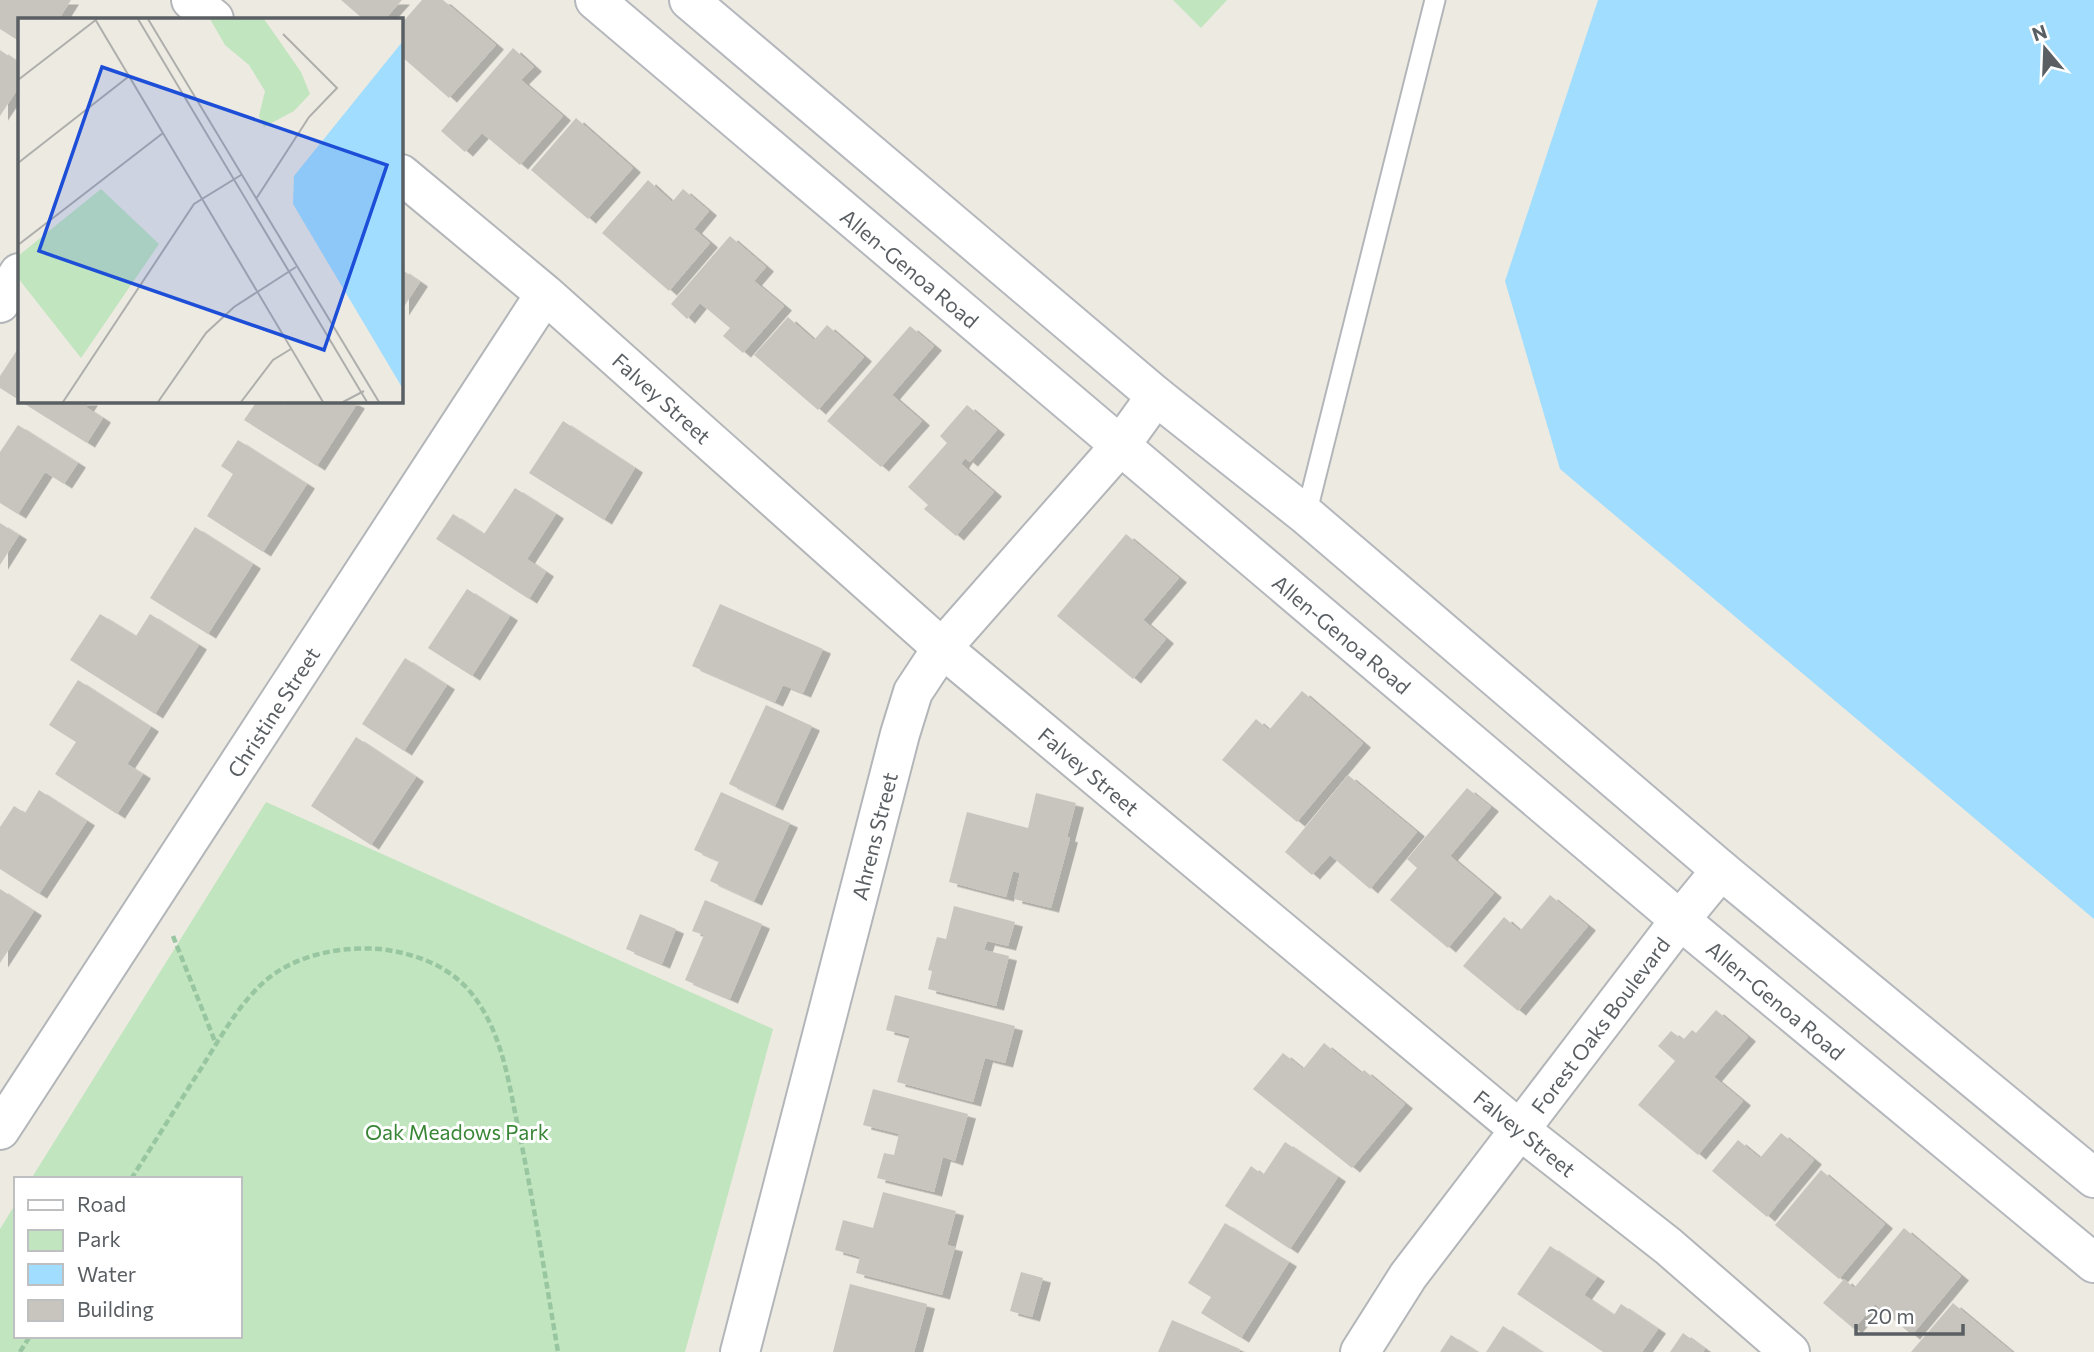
<svg xmlns="http://www.w3.org/2000/svg" width="2094" height="1352" viewBox="0 0 2094 1352" font-family="Commissioner,sans-serif">
	<style>
		.green { fill: #c1e5be }
		.water { fill: #a1ddfe }
		.building { fill: #c8c5bf; filter: url(#shadow) }
		.lines { fill: none; stroke-linecap: round; stroke-linejoin: round }
		.service-casing { stroke: #b3b6b9; stroke-width: 23 }
		.minor-casing { stroke: #b3b6b9; stroke-width: 42 }
		.tertiary-casing { stroke: #b3b6b9; stroke-width: 42 }
		.secondary-casing { stroke: #b4b8bd; stroke-width: 42 }
		.path { stroke: #98c6a1; stroke-width: 4.5; stroke-dasharray: 7 3.5; stroke-linecap: butt }
		.service { stroke: #fff; stroke-width: 19 }
		.minor { stroke: #fff; stroke-width: 38 }
		.tertiary { stroke: #fff; stroke-width: 38 }
		.secondary { stroke: #fff; stroke-width: 38 }
		.labels { text-anchor: middle; dominant-baseline: central; stroke-width: 6; stroke-linejoin: round; paint-order: stroke }
		.street-label { font-size: 21px; fill: #5a5f63; stroke: #fff }
		.park-label { font-size: 21px; fill: #398636; stroke: #fff }
		.inset-road { fill: none; stroke: #aeaeab; stroke-width: 2 }
		.view { fill: #1d4ed8; fill-opacity: 0.15; stroke: #1d4ed8; stroke-width: 3.5 }
		.inset-edge { fill: none; stroke: #5a5f63; stroke-width: 3.5 }
	</style>
	<defs>
		<filter id="shadow"><feDropShadow dx="8" dy="4.5" stdDeviation="0" flood-color="#0004"/></filter>
	</defs>
	<rect width="100%" height="100%" fill="#edeae2"/>
	<path class="green" d="M1173,0H1227L1201,28Z
		M266,802L773,1029L685,1352H0V1229L16,1203V1336H240V1179H31Z"/>
	<path class="water" d="M1598,0H2094V919L1560,469L1505,281Z"/>
	<path class="building" d="M0,0H71L59,19H19V41L0,29Z
		M341,0H402L385,19H363Z
		M422,0H443L496,45L449,98L401,56V24Z
		M513,48L534,67L521,80L563,116L520,165L482,133L465,152L441,131Z
		M0,50L19,63V87L0,116Z
		M576,118L633,168L588,219L531,170Z
		M648,180L672,202L683,189L709,211L694,229L710,243L669,291L602,233Z
		M730,236L766,267L754,281L784,306L743,353L723,336L730,328L700,303L687,319L671,304Z
		M401,269L420,282L401,311Z
		M788,317L814,340L827,325L864,357L818,410L754,355Z
		M910,326L934,346L892,395L922,421L881,467L827,421Z
		M19,347V400L0,388V376Z
		M20,401H90L86,407L103,418L87,443Z
		M257,401H278L284,405L287,401H351L357,404L317,466L244,420Z
		M967,405L997,430L970,462L965,458L961,464L994,492L956,536L924,509L928,505L908,487L947,443L940,436Z
		M563,421L635,468L604,520L529,473Z
		M18,425L78,463L64,484L45,472L18,514L0,503V452Z
		M238,440L307,484L263,552L207,516L233,474L221,466Z
		M515,488L556,514L527,559L546,572L529,599L436,539L453,514L484,534Z
		M0,523L19,535L0,565Z
		M195,527L253,564L208,634L150,598Z
		M1126,534L1179,578L1143,620L1166,639L1133,679L1057,616Z
		M467,589L510,616L472,676L428,648Z
		M720,604L823,649L803,693L783,685L775,702L692,666Z
		M100,614L136,636L150,614L199,645L155,714L70,660Z
		M405,658L447,685L404,751L362,724Z
		M78,680L151,727L127,764L143,774L117,814L55,774L76,742L49,725Z
		M1302,691L1363,743L1297,822L1222,760L1256,719L1269,730Z
		M766,705L812,726L775,806L729,784Z
		M356,737L416,777L371,845L311,806Z
		M1348,775L1417,832L1370,889L1330,855L1312,875L1285,852Z
		M1467,788L1491,807L1450,856L1494,893L1448,948L1390,900L1417,868L1407,859Z
		M39,790L87,821L39,894L0,869V827L14,806L25,813Z
		M721,792L790,823L754,901L710,881L719,861L694,850Z
		M1036,793L1076,803L1067,837L1070,838L1051,908L1014,899L1020,873L1013,871L1006,897L949,882L967,812L1028,828Z
		M0,889L34,911L0,963Z
		M1550,895L1588,926L1518,1011L1463,966L1504,917L1520,931Z
		M705,900L762,924L730,999L685,980L704,935L692,931Z
		M954,906L1015,922L1008,946L987,941L984,950L1009,956L996,1006L928,989L932,971L928,970L937,937L946,939Z
		M640,914L676,929L662,964L626,949Z
		M895,995L1015,1026L1005,1063L985,1058L973,1102L897,1082L910,1036L886,1030Z
		M1716,1010L1748,1037L1714,1077L1743,1101L1698,1155L1638,1105L1675,1061L1658,1046L1671,1031L1683,1040L1692,1030L1696,1033Z
		M1324,1043L1361,1073L1364,1070L1405,1104L1352,1168L1253,1089L1283,1053L1303,1069Z
		M873,1089L968,1114L955,1161L943,1157L934,1192L877,1178L884,1153L894,1155L899,1134L863,1125Z
		M1781,1133L1814,1160L1767,1217L1712,1171L1738,1140L1760,1158Z
		M1285,1142L1338,1177L1290,1249L1225,1206L1251,1166L1263,1175Z
		M1821,1170L1885,1224L1839,1279L1775,1225Z
		M883,1192L956,1211L947,1245L955,1247L942,1295L856,1273L860,1257L835,1250L843,1220L873,1228Z
		M1225,1223L1289,1262L1241,1338L1201,1313L1211,1297L1188,1283Z
		M1904,1228L1961,1276L1912,1335L1875,1304L1854,1329L1823,1303L1844,1279L1854,1288Z
		M1550,1246L1597,1277L1584,1295L1614,1315L1621,1304L1658,1329L1642,1352H1603L1517,1294Z
		M1021,1272L1043,1278L1032,1317L1010,1311Z
		M850,1284L927,1304L914,1352H833Z
		M1953,1303L2012,1352H1911Z
		M1172,1320L1240,1349L1239,1352H1158Z
		M1503,1326L1542,1352H1486Z
		M1683,1333L1705,1349L1703,1352H1670Z
		M1451,1335L1478,1352H1440Z"/>
	<g class="lines">
		<g class="service-casing">
			<path id="service" d="M1306,515L1435,0"/>
		</g>
		<g class="minor-casing">
			<path id="minor" d="M191,0L214,19
				M401,174L545,294L942,648L1520,1130L1668,1246L1790,1352
				M0,303L19,273
				M0,1130L545,294
				M1360,1352L1408,1276L1680,920L1721,870"/>
		</g>
		<g class="tertiary-casing">
			<path id="tertiary" d="M740,1352L900,734L913,692L942,648L1120,446L1156,396"/>
		</g>
		<g class="secondary-casing">
			<path id="secondary" d="M595,0L1680,920L2094,1263
				M689,0L1156,396L1306,515L1721,870L2094,1178"/>
		</g>
		<path class="path" d="M173,936L216,1044
			M131,1179C155,1142 178,1104 202,1067C220,1038 239,1004 265,981C295,955 340,946 379,949C416,953 453,967 475,998C502,1035 508,1079 517,1122C533,1198 545,1275 558,1352
			M20,1352L30,1336"/>
		<use href="#service" class="service"/>
		<use href="#minor" class="minor"/>
		<use href="#tertiary" class="tertiary"/>
		<use href="#secondary" class="secondary"/>
	</g>
	<g class="labels">
		<g class="street-label">
			<text transform="translate(910 268) rotate(40)">Allen-Genoa Road</text>
			<text transform="translate(662 398) rotate(42)">Falvey Street</text>
			<text transform="translate(1342 634) rotate(40)">Allen-Genoa Road</text>
			<text transform="translate(273 712) rotate(-57)">Christine Street</text>
			<text transform="translate(1089 771) rotate(40)">Falvey Street</text>
			<text transform="translate(874 836) rotate(-76)">Ahrens Street</text>
			<text transform="translate(1776 1000) rotate(40)">Allen-Genoa Road</text>
			<text transform="translate(1600 1025) rotate(-53)">Forest Oaks Boulevard</text>
			<text transform="translate(1525 1133) rotate(39)">Falvey Street</text>
		</g>
		<g class="park-label">
			<text x="457" y="1131">Oak Meadows Park</text>
		</g>
	</g>
	<g transform="translate(18 18)">
		<rect width="385" height="385" fill="#edeae2"/>
		<path d="M192,1H246L283,54L292,76L276,93L246,109L241,98L247,73L231,47L207,27ZM83,171L141,226L63,340L0,260V238Z" fill="#c1e5be"/>
		<path d="M385,23V371L275,186L276,158Z" fill="#a1ddfe"/>
		<path class="inset-road" d="M77,1L305,384M120,1L349,384M130,1L361,384M0,62L79,1M0,145L110,59M238,181L291,99L319,70L265,16M0,227L145,115M45,384L176,186L223,157M140,384L188,315L216,289L278,249M223,384L255,342L273,331M325,384L346,373"/>
		<path class="view" d="M84,49L369,147L306,332L21,233Z"/>
		<rect width="385" height="385" class="inset-edge"/>
	</g>
	<rect x="14" y="1177" width="228" height="161" fill="#ffffff" stroke="#bdbfc1" stroke-width="2"/>
	<rect x="28" y="1200" width="35" height="10" fill="#ffffff" stroke="#bdbfc1" stroke-width="2"/>
	<text x="77" y="1212" font-size="21" fill="#5a5f63">Road</text>
	<rect x="28" y="1230" width="35" height="21" fill="#c1e5be" stroke="#bdbfc1" stroke-width="2"/>
	<text x="77" y="1247" font-size="21" fill="#5a5f63">Park</text>
	<rect x="28" y="1264" width="35" height="21" fill="#a1ddfe" stroke="#bdbfc1" stroke-width="2"/>
	<text x="77" y="1282" font-size="21" fill="#5a5f63">Water</text>
	<rect x="28" y="1300" width="35" height="21" fill="#c8c5bf" stroke="#bdbfc1" stroke-width="2"/>
	<text x="77" y="1317" font-size="21" fill="#5a5f63">Building</text>
	<g transform="translate(2045 49) rotate(341)" stroke="#ffffff" stroke-width="5" paint-order="stroke">
	<path d="M0-5L12 26L0 18L-12 26Z" fill="#5a5f63"/>
	<text y="-10" font-size="19" font-weight="bold" text-anchor="middle" fill="#5a5f63">N</text>
	</g>
	<path d="M1856 1324v10h107v-10" fill="none" stroke="#5a5f63" stroke-width="3.5"/>
	<text x="1867" y="1324" font-size="21" fill="#5a5f63" stroke="#ffffff" stroke-width="5" paint-order="stroke">20 m</text>
</svg>
